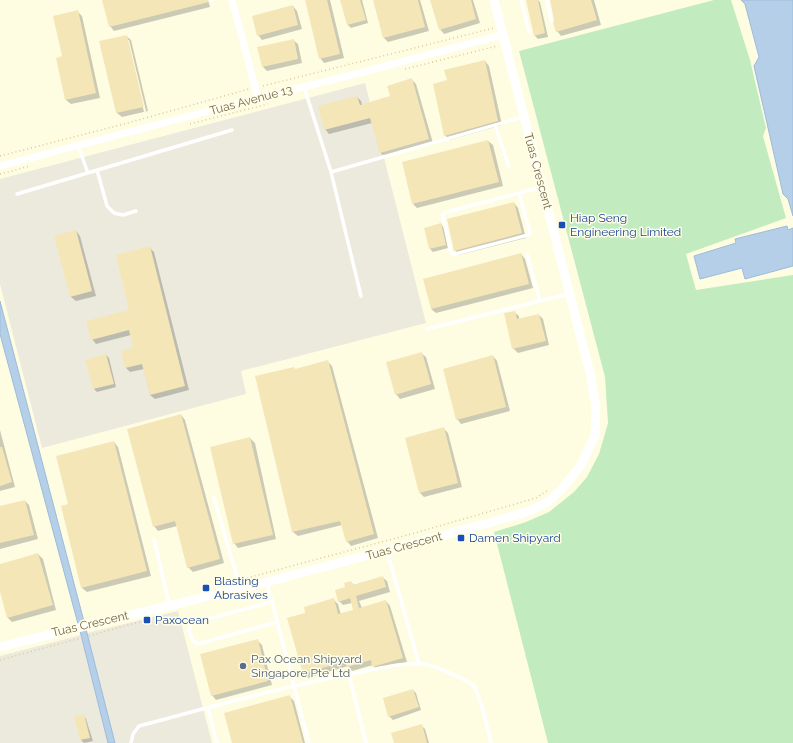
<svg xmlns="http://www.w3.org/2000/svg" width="793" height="743" viewBox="0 0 793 743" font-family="Raleway,sans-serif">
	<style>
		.industrial { fill: #eceadd }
		.green { fill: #c2ecc0 }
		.water { fill: #b5cfe8; stroke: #9bbbdb }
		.shadow { fill: #0003; fill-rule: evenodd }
		.building { fill: #f5e6b8 }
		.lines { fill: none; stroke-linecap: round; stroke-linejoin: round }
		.path { stroke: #dac99b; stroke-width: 1.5; stroke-dasharray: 1 3; stroke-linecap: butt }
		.lane { stroke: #fff; stroke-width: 3.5 }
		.street { stroke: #fff; stroke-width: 7 }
		.secondary { stroke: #fff; stroke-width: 9 }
		.transit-dot { fill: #1a4fb4; stroke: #fffeea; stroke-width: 1.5 }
		.service-dot { fill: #5c6f8a; stroke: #fffeea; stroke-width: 1.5 }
		.labels { text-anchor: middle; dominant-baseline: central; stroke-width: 3; stroke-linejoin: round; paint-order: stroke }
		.street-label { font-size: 12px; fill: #776947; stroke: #fffeea }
		.transit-label { font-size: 12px; fill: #164399; stroke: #fffeea; text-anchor: start }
		.service-label { font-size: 12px; fill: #4e5e75; stroke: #fffeea; text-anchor: start }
	</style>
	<rect width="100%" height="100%" fill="#fefde2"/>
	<path class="industrial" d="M365,83L426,323L241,371L246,394L42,448L0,284V179Z
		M178,611L212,743H115L87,633Z
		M81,635L108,743H0V656Z"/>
	<path class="green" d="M714,0H731L750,60L766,128L763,136L786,218L686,254L696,290L793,275V743H548L494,532L526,522L549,512L574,492L587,477L599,454L608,423L605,377L519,51Z"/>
	<path class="water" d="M741,0H793V216L788,199L783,194L754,66L759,57L745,4Z
		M787,226L788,230L793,228V266L745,279L742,268L700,279L694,256L736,243L735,239Z
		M0,301L87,633L115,743H108L81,635L0,334Z"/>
	<path class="shadow" d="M103,0H208L210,7L114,31L110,26Z
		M306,0H330L344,58L324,63L320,58Z
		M341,0H362L368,23L351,28L348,25Z
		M374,0H420L429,31L388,42L384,38Z
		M431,0H473L480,23L444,34L440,29Z
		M533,0H538L540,2L548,37L538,39L535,36Z
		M551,0H594L601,25L561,36L557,31Z
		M293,6L297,11L302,29L262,40L258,35Z
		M77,11L82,16L100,98L71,104L66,100L57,59L63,57Z
		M126,36L131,40L148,111L122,117L117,113L100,42ZM127,40H129L146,111L144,112Z
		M293,40L298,44L302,63L267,71L263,67Z
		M485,61L489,66L502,125L449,140L445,135L448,81Z
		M412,80L416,84L433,143L385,157L380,152L372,123L329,134L325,129L357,97L361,101L362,105L391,97Z
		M488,141L493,145L503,186L417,208L413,204Z
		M514,203L518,208L526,238L459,255L455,250Z
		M441,224L444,228L448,248L433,252L430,249Z
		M76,231L80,236L96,296L76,301L71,297L56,237Z
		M150,248L154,252L189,390L155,399L150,395L144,369L130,372L126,368L122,352L134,348L131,335L96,344L92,339L131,310Z
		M521,254L525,259L533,288L436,313L431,309Z
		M514,312L519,316V319L539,315L543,319L549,345L518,353L513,348Z
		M421,353L426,357L435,389L400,399L396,394Z
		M106,355L109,358L116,387L97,392L94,389Z
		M493,356L497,361L510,411L461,424L457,419Z
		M328,362L332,366L378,538L351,546L347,541L342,525L298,536L293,532L256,377L294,368L296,370Z
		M181,415L185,420L224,563L193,572L188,567L177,526L158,531L154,526Z
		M444,429L448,433L462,487L424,497L420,493Z
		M0,430L15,487L0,491Z
		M250,438L255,443L276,539L238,548L234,543Z
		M114,442L118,447L151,576L87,592L82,588L62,506L69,505Z
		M25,501L29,505L38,539L0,549V507Z
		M38,554L43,559L56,610L12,622L8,618L0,588V565Z
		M382,577L387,581L390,592L359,601L362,608L386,601L390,606L407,662L377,670L373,665L352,671L348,666L308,678L304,673L306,613L333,599L338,604L341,615L354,611L352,603L343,605L339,601L347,588L351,582L354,585Z
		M258,641L262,645L272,685L216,700L212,695Z
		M413,690L416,693L421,710L393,720L389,716Z
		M290,697L294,701L305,743H233Z
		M83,715L86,719L93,741L84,743L81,740L75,718Z
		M422,726L425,729L429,743H395Z"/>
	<path class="building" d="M102,0H208L209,2L109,27Z
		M305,0H327L340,54L319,59Z
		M340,0H360L366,20L347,25Z
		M373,0H418L425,27L383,38Z
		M430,0H471L476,19L439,30Z
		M526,0H538L545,33L534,36Z
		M550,0H591L597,20L556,32L553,23L554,20Z
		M293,5L298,25L257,36L252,16Z
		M78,10L96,93L65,100L56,58L62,56L53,16Z
		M127,35L144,107L116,113L99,41Z
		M294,39L298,59L262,67L257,47Z
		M485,60L498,121L444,136L433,84L447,80L444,70Z
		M412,78L429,139L380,153L370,118L324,130L318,106L357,96L360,105L390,96L387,86Z
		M488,140L499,182L412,204L402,162Z
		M514,202L522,233L454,251L447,219Z
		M441,223L446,245L429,249L424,228Z
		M76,230L92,291L70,297L54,236Z
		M150,246L185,386L150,395L142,364L125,368L121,351L133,348L129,330L91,340L86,321L129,310L116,255Z
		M521,253L529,284L431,309L423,279Z
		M515,311L517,319L539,314L546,341L512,349L504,313Z
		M422,352L431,384L395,395L386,362Z
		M106,354L114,384L93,389L85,360Z
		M493,355L506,407L456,420L443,369Z
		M328,360L374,534L346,542L340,521L292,532L255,376L294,367L295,369Z
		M181,414L220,559L187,568L175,521L153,527L127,429Z
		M444,427L458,483L419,493L405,438Z
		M250,437L273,535L233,544L210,447Z
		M114,441L147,571L81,588L61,506L68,504L56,456Z
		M0,447H2L12,482L0,486Z
		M25,500L34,535L0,543V506Z
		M38,553L53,605L7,618L0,592V564Z
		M383,576L386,587L356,596L359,608L386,600L403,658L372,667L371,660L347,667L345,661L303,674L287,618L305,613L304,607L334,598L338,614L353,610L350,598L338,602L335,590L345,587L344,583L351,581L353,585Z
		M258,639L268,681L211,696L200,654Z
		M413,689L419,707L388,717L383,698Z
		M290,695L303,743H232L224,713Z
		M84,714L90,738L80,740L74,717Z
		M422,724L427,743H394L391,733Z"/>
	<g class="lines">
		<path class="path" d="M405,69L497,46
			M263,86L494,28
			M190,124L268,104
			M0,156L124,124L249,89
			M0,174L30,166
			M243,579L415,533L536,498L548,490
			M0,660L147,620"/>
		<path class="lane" d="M211,0H213
			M521,0L529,32
			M547,0L551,21
			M304,87L331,172L361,296
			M495,125L509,167
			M78,146L88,173
			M97,170L107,206L114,213L123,215L136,211
			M331,172L523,117
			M519,193L529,229L530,233L528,235L455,254H453L451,253L443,217V214L447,212L542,187
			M17,194L232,130
			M527,254L540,301
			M427,329L568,294
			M214,498L240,587
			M154,539L169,604
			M387,551L419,664
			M267,583L309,743
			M272,602L192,623L189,630L193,641L198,644L277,622
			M349,675L366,743
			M208,708L217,743
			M131,743L133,734L139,726C211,707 284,686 357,673C378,669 403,662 423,664C431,664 467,680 473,685C480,693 488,731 491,743"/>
		<path class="street" d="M232,0L258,98
			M0,166L258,98L356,74L502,35"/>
		<path class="secondary" d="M0,647L267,582L489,523L530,511L549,501L561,490L581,465L595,436L596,407L591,377L494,0"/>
	</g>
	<g class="transit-dot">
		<rect x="558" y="221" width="8" height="8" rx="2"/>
		<rect x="457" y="534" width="8" height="8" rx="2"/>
		<rect x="202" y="584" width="8" height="8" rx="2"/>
		<rect x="143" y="616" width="8" height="8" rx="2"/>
	</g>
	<circle class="service-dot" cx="243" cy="666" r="4"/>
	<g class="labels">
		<g class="street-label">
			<text transform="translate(251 100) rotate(-15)">Tuas Avenue 13</text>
			<text transform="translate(538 171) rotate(75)">Tuas Crescent</text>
			<text transform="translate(404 546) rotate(-15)">Tuas Crescent</text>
			<text transform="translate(90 624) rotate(-13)">Tuas Crescent</text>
		</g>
		<g class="transit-label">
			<text x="570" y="218">Hiap Seng<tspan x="570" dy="14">Engineering Limited</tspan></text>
			<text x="469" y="538">Damen Shipyard</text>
			<text x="214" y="581">Blasting<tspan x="214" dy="14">Abrasives</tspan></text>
			<text x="155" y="620">Paxocean</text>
		</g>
		<g class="service-label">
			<text x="251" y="659">Pax Ocean Shipyard<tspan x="251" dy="14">Singapore Pte Ltd</tspan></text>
		</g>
	</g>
</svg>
